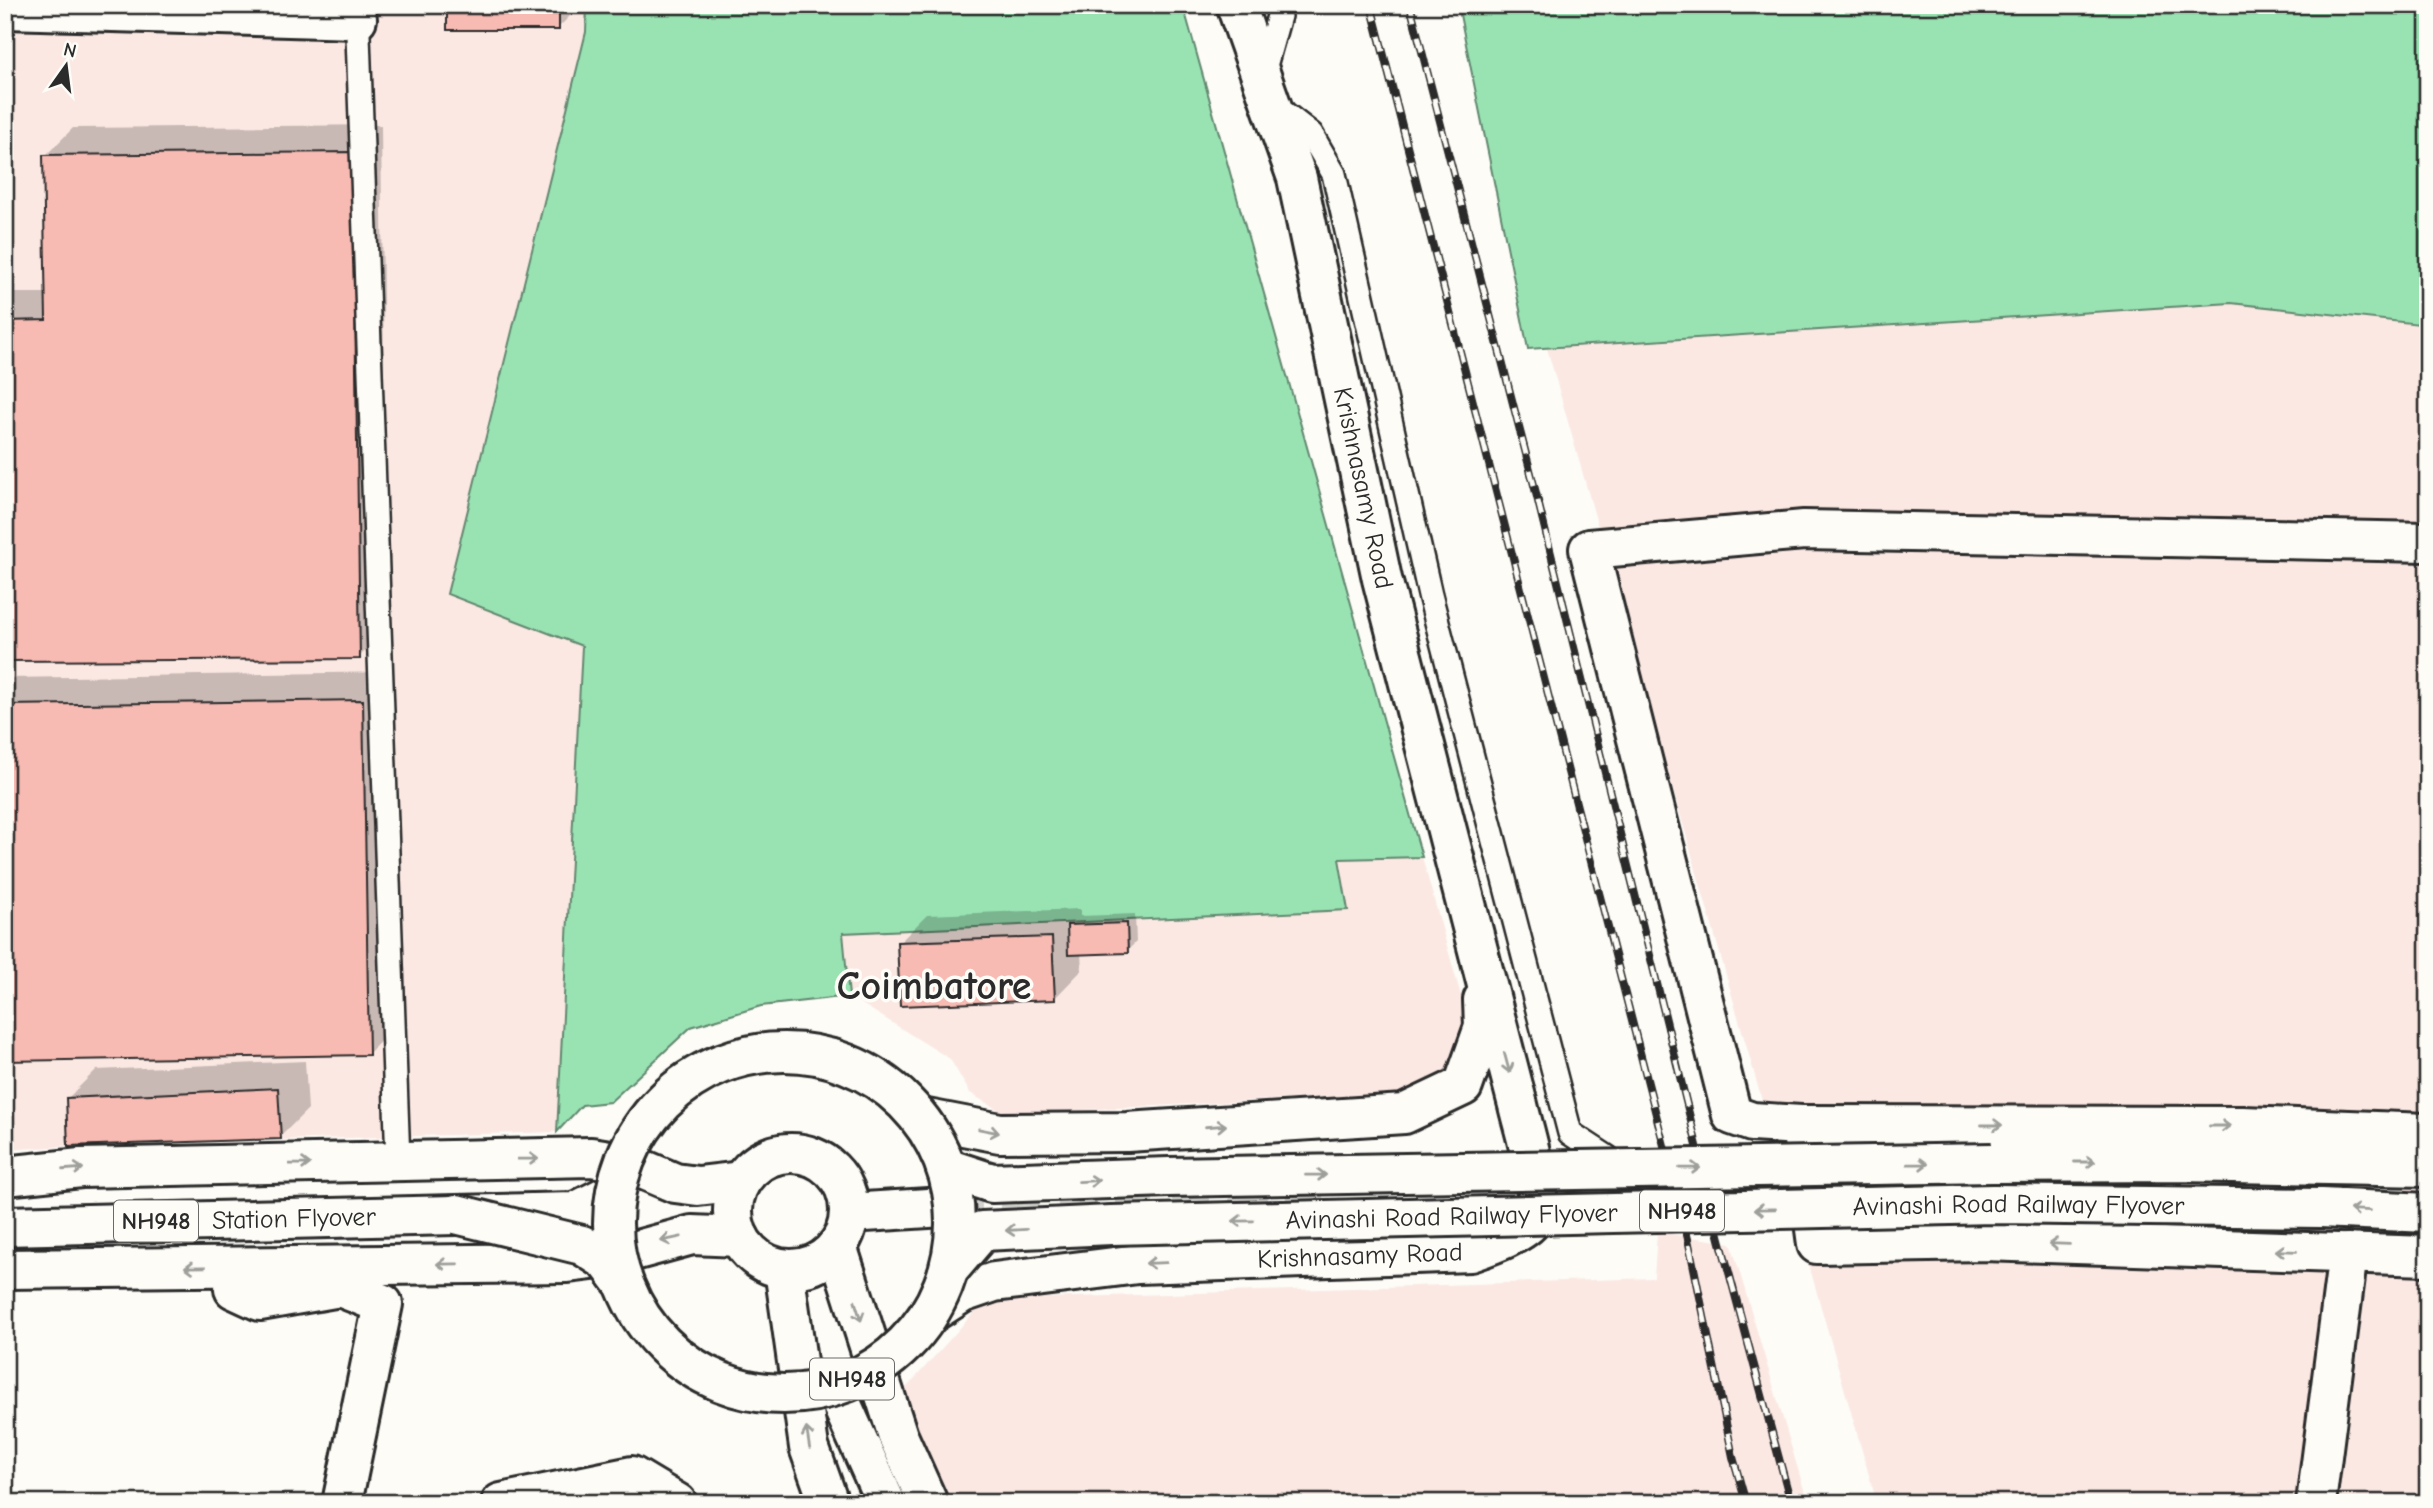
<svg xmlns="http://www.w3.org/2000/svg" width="2433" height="1508" viewBox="0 0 2433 1508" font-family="'Comic Neue',sans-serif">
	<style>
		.built { fill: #fbe8e3 }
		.green { fill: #99e3b3; stroke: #62876f; stroke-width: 2 }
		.shadow { fill: #0003 }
		.building { fill: #f7bbb3; stroke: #2b2b2b; stroke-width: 2 }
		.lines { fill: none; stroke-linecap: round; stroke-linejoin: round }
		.secondary-tunnel { stroke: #d3d2ce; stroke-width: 38; stroke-dasharray: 38 19; stroke-linecap: butt }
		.service-casing { stroke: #2b2b2b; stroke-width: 28 }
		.minor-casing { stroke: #2b2b2b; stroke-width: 44 }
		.tertiary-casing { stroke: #2b2b2b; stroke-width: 44 }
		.secondary-casing { stroke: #2b2b2b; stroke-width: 44 }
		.trunk-casing { stroke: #2b2b2b; stroke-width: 44 }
		.service { stroke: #fdfcf7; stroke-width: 23 }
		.minor { stroke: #fdfcf7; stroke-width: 38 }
		.tertiary { stroke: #fdfcf7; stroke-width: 38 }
		.secondary { stroke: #fdfcf7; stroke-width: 38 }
		.trunk { stroke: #fdfcf7; stroke-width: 38 }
		.rail-casing { stroke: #2b2b2b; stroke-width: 8 }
		.rail { stroke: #fdfcf7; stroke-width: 5; stroke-dasharray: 16; stroke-linecap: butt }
		.trunk-bridge-casing { stroke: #2b2b2b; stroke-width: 44; stroke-linecap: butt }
		.trunk-bridge { stroke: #fdfcf7; stroke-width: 38 }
		.oneway { stroke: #9e9e9b }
		.labels { text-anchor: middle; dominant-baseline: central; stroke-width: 7; stroke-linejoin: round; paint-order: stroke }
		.shield { fill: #fdfcf7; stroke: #6a6a68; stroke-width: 2 }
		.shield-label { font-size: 24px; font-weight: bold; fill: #2b2b2b }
		.street-label { font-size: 26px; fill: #2b2b2b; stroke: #fdfcf7 }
		.town-label { font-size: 40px; font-weight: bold; fill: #2b2b2b; stroke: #fdfcf7 }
	</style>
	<rect width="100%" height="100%" fill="#fdfcf7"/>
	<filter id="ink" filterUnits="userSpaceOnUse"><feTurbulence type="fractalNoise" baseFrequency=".0143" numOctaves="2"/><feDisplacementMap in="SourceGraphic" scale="14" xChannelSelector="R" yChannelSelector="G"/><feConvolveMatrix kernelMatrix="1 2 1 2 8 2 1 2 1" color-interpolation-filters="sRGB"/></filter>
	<g filter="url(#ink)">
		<path class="built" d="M5,5H1183L1470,1028L1462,1057L1442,1073L1403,1093L1005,1114L970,1093L950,1059L849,996L761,1006L691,1027L610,1102L582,1105L557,1132L68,1146L5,1150Z
			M2428,92V1503H1877L1494,163Z
			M1657,1232L1731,1243L1808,1503H949L899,1396L985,1300L1654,1278Z"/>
		<path class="green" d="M587,5H1183L1422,857L1339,859L1348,910L843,933L849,996L761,1006L691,1027L610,1102L582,1105L557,1132L582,646L447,594L586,32Z
			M1458,5H2428V325L2231,303L1528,349Z"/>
		<path class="shadow" d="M449,5H581L558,28Z
			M381,125L387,629L359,657L5,660V293H47L45,156L73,128Z
			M390,672L396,1025L368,1054L5,1059V678Z
			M1080,909V916L1135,914L1136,942L1127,951L1081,953L1082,970L1054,999L899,943L927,915Z
			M305,1061L308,1109L280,1137L68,1098L96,1070Z"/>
		<path class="building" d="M447,5H559V30H447Z
			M353,152L360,659L5,661V321L46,320L43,155Z
			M363,700L369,1055L5,1061V705Z
			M1127,923L1128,953L1068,955L1067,925Z
			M1052,937L1055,1000L900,1006L897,942Z
			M278,1088L281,1139L68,1146L66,1098Z"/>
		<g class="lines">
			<path class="secondary-tunnel" d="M1797,1185L2273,1184L2428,1191
				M944,1207L1323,1193"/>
			<g class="service-casing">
				<path id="service" d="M357,7L398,1162
					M1263,73L1279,16L1277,5
					M1275,106L1311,134L1334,174L1430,595L1570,1133L1622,1167"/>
			</g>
			<g class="minor-casing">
				<path id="minor" d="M5,9L357,19
					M1801,1125L1752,1122L1732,1115L1589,549L1804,530L2428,542
					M236,1267L234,1289L260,1301L340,1287L383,1304L342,1503
					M501,1503L632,1476L677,1503
					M2316,1503L2348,1253"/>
			</g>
			<g class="tertiary-casing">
				<path id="tertiary" d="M2428,1133L2243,1126L1801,1125L1817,1244L1984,1241L2428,1256"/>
			</g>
			<g class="secondary-casing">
				<g id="secondary">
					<path d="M922,1118L1000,1133L1127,1132L1404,1114L1463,1086L1484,1027L1483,1000"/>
					<circle cx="791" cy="1211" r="58"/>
					<path d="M5,1176L81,1168L591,1157L628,1163L675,1183L698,1186L741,1181"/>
					<path d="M849,1213L944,1207"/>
					<path d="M837,1246L898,1436L928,1503"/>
					<path d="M5,1269L568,1263L608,1258L692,1235L739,1237"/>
					<path d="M784,1269L809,1447L829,1503"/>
					<path id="s1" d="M931,1313L962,1293L994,1282L1138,1264L1470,1252C1487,1246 1523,1234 1533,1219C1547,1200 1523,1128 1518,1105L1382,579L1297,178L1236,5"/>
					<path d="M834,1387L886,1503"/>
				</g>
			</g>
			<g class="trunk-casing">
				<g id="trunk">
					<path d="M1992,1163L2180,1162L2428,1167"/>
					<path id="s2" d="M5,1226L575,1212L614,1192"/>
				</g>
			</g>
			<use href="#service" class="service"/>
			<use href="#minor" class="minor"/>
			<use href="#tertiary" class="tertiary"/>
			<use href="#secondary" class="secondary"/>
			<use href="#trunk" class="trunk"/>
			<g class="rail-casing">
				<path id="rail" d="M1371,5L1688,1239L1733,1457L1746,1503
					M1410,5L1535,489L1720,1239L1791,1503"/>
			</g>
			<use href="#rail" class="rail"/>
			<g class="trunk-bridge-casing">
				<g id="trunk-bridge">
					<circle cx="784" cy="1223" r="171"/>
					<path d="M949,1169L992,1183L1169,1177L1992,1163"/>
					<path d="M456,1214L582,1245L607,1261L622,1281"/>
					<path id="s3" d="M952,1266L982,1231L1111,1225L1993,1204L2321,1208L2428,1213"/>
				</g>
			</g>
			<use href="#trunk-bridge" class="trunk-bridge"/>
		</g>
		<defs><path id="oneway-shaft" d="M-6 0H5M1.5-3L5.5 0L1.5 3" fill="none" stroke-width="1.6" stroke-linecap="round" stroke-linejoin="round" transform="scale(1.75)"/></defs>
		<g class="oneway">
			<use href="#oneway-shaft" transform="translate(1507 1063) rotate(75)"/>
			<use href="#oneway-shaft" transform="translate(1992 1125)"/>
			<use href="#oneway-shaft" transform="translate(1216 1126) rotate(-4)"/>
			<use href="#oneway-shaft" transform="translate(2220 1126)"/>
			<use href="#oneway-shaft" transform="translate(989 1131) rotate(11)"/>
			<use href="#oneway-shaft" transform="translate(528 1159) rotate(-1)"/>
			<use href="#oneway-shaft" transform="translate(2085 1162)"/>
			<use href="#oneway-shaft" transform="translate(300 1164) rotate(-1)"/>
			<use href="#oneway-shaft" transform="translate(1918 1164) rotate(-1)"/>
			<use href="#oneway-shaft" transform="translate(1690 1168) rotate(-1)"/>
			<use href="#oneway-shaft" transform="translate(73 1169) rotate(-4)"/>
			<use href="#oneway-shaft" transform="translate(1316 1175) rotate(-1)"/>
			<use href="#oneway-shaft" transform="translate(1089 1181) rotate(-3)"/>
			<use href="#oneway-shaft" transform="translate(1765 1209) rotate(179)"/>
			<use href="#oneway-shaft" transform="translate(2360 1210) rotate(-177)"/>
			<use href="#oneway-shaft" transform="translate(1243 1221) rotate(179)"/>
			<use href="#oneway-shaft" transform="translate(1016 1230) rotate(177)"/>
			<use href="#oneway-shaft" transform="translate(671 1239) rotate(168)"/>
			<use href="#oneway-shaft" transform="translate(2059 1244) rotate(-178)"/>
			<use href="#oneway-shaft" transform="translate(2286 1251) rotate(-178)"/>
			<use href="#oneway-shaft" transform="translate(1156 1263) rotate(178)"/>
			<use href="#oneway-shaft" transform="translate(447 1264) rotate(179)"/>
			<use href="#oneway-shaft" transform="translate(195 1267) rotate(179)"/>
			<use href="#oneway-shaft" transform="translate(858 1311) rotate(72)"/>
			<use href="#oneway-shaft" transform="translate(808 1438) rotate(-99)"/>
		</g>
	</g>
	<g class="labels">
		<g class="shield">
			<rect x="1640" y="1190.5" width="84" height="41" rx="5"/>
			<rect x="114" y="1200.5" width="84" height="41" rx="5"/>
			<rect x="810" y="1358.5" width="84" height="41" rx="5"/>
		</g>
		<g class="shield-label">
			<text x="1682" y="1211">NH948</text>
			<text x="156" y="1221">NH948</text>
			<text x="852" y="1379">NH948</text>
		</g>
		<g class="street-label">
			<text transform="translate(1363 488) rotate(78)">Krishnasamy Road</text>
			<text stroke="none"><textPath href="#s3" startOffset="1083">Avinashi Road Railway Flyover</textPath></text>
			<text stroke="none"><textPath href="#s3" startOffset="516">Avinashi Road Railway Flyover</textPath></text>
			<text stroke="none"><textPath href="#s2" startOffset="289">Station Flyover</textPath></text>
			<text stroke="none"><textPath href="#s1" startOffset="438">Krishnasamy Road</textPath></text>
		</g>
		<g class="town-label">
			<text x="934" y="986">Coimbatore</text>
		</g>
	</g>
	<rect width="2433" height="1508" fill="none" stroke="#fdfcf7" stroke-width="28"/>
	<rect x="14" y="14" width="2405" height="1480" fill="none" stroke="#2b2b2b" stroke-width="2.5" filter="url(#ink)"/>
	<g transform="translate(66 66) rotate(14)" stroke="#fdfcf7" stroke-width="5" paint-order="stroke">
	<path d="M0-5L12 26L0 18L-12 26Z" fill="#2b2b2b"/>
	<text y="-10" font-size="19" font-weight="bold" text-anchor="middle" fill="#2b2b2b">N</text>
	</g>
</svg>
